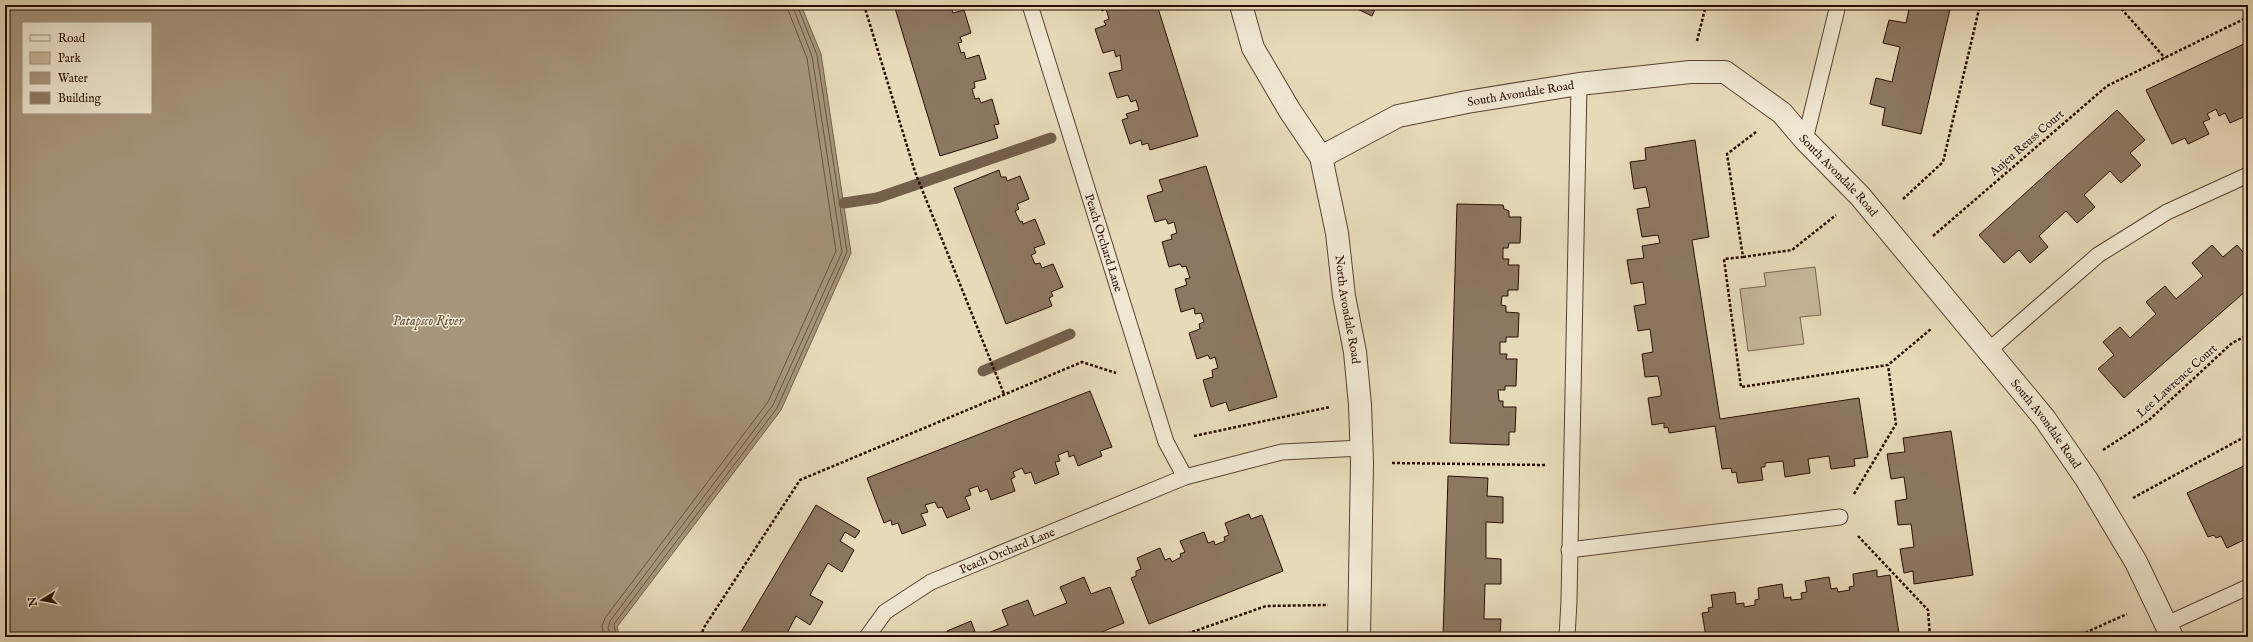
<svg xmlns="http://www.w3.org/2000/svg" width="2253" height="642" viewBox="0 0 2253 642" font-family="'IM FELL English',serif">
	<style>
		.green { fill: #c7b79a; stroke: #78624f }
		.water { fill: #a6957b; stroke: #745f4b; fill-rule: evenodd }
		.lines { fill: none; stroke-linecap: round; stroke-linejoin: round }
		.shore { stroke: #685240; stroke-width: 1 }
		.stream { stroke: #745f4b; stroke-width: 11 }
		.building { fill: #8c7862; stroke: #290e04 }
		.service-casing { stroke: #584131; stroke-width: 17 }
		.minor-casing { stroke: #584131; stroke-width: 24 }
		.path { stroke: #290e04; stroke-width: 2.5; stroke-dasharray: 3 2; stroke-linecap: butt }
		.service { stroke: #efe7d2; stroke-width: 15 }
		.minor { stroke: #efe7d2; stroke-width: 22 }
		.labels { text-anchor: middle; dominant-baseline: central; stroke-width: 3; stroke-linejoin: round; paint-order: stroke }
		.street-label { font-size: 12px; fill: #290e04; stroke: #efe7d2 }
		.water-label { font-size: 13px; font-style: italic; fill: #614b3a; stroke: #efe7d2 }
	</style>
	<rect width="100%" height="100%" fill="#e7dab9"/>
	<filter id="stains"><feTurbulence type="fractalNoise" baseFrequency=".005" numOctaves="4"/><feColorMatrix values="0 0 0 0 .2 0 0 0 0 .09 0 0 0 0 .02 0 0 0 .5 -.17"/></filter>
	<radialGradient id="worn" r=".72"><stop offset=".6" stop-color="#630" stop-opacity="0"/><stop offset="1" stop-color="#630" stop-opacity=".3"/></radialGradient>
	<path class="green" d="M1815,267L1821,315L1800,317L1804,344L1748,351L1740,289L1766,286L1764,273Z"/>
	<path class="water" d="M5,5H801L821,54L851,253L781,410L617,627L620,637H5ZM23,23H151V113H23Z"/>
	<g class="lines">
		<path class="shore" d="M604,637L602,626L605,618L768,402L836,251L807,58L786,5
			M611,637L608,628L610,621L773,405L842,252L812,56L792,5
			M616,637L614,624L777,408L847,252L817,55L797,5"/>
		<path class="stream" d="M844,203L877,198L1051,138
			M983,371L1070,334"/>
	</g>
	<path class="building" d="M894,5H946L948,9L951,7L953,13L964,10L971,33L960,37L962,42L958,43L961,53L964,52L966,59L979,55L986,79L974,82L975,88L972,89L975,99L979,98L981,103L992,99L999,124L994,125L998,138L940,156Z
		M1100,5H1157L1198,136L1150,150L1148,143L1142,145L1141,140L1130,144L1122,120L1128,118L1126,114L1139,110L1136,100L1131,102L1128,95L1117,98L1109,73L1122,70L1120,55L1116,57L1114,50L1103,53L1095,29L1106,25L1104,21L1109,19L1106,9L1102,11Z
		M1349,5H1377L1372,16Z
		M1910,5H1951L1921,134L1882,125L1885,108L1870,104L1876,78L1892,82L1893,77L1900,47L1883,43L1889,20L1906,23Z
		M2248,42V115L2230,123L2225,113L2219,116L2216,109L2207,114L2210,119L2203,122L2209,134L2188,144L2185,138L2172,144L2146,90Z
		M2117,110L2145,140L2130,153L2141,165L2121,183L2110,171L2084,195L2095,207L2077,223L2066,211L2039,236L2048,247L2030,263L2019,250L2004,263L1979,235Z
		M1695,140L1709,237L1692,240L1720,419L1859,398L1868,457L1854,459L1855,466L1831,469L1829,456L1808,459L1810,473L1785,477L1783,461L1765,463V467H1761L1763,480L1738,483L1736,472L1732,473L1731,468L1722,469L1715,426L1669,433L1668,427L1664,428V423L1652,425L1648,398L1661,396V391L1658,376L1645,377L1642,354L1653,352L1650,329L1638,331L1634,306L1646,304L1643,282L1631,284L1627,260L1644,258L1642,246L1660,243L1658,235L1642,237L1637,209L1650,207L1646,187L1634,189L1630,162L1646,160L1645,148Z
		M1206,166L1277,397L1229,411L1226,402L1211,407L1203,380L1213,377L1212,370L1218,368L1215,357L1210,359L1208,355L1197,359L1189,333L1200,329L1199,324L1204,322L1201,313L1195,314L1194,308L1181,312L1175,289L1187,285L1185,279L1190,278L1186,266L1182,267L1180,264L1169,267L1162,242L1172,239L1171,235L1177,233L1174,222L1168,224L1166,219L1155,222L1147,196L1163,191L1159,180Z
		M999,170L1001,177H1006L1007,181L1020,176L1029,199L1017,204L1019,209L1015,211L1020,222L1022,221L1023,224L1035,219L1045,244L1034,248L1036,253L1031,255L1035,264L1040,263L1042,268L1053,264L1063,287L1051,292L1053,296L1049,298L1052,306L1006,324L954,188Z
		M1457,204L1503,205L1504,209L1509,211V217H1521L1520,243H1509L1508,248H1503V259H1509L1508,265H1519L1518,290H1508V296H1502L1501,305L1506,306V312L1519,313L1518,337H1506V342H1500V354H1507L1506,359H1517L1516,386H1505V390H1498L1499,401H1503V407H1516L1515,432H1509V445L1450,443Z
		M2212,245L2223,257L2237,245L2248,258V289L2124,398L2098,369L2114,355L2103,342L2120,327L2130,338L2156,314L2146,302L2165,286L2176,299L2203,276L2192,263Z
		M1090,391L1112,447L1100,451L1102,456L1078,466L1074,455L1069,457L1068,451L1058,455L1060,461L1055,462L1059,474L1035,484L1031,472L1025,474L1022,468L1013,472L1015,477L1011,479L1015,491L991,500L987,489L980,492L978,486L969,489L971,495L965,497L970,509L947,518L942,507L938,508L935,502L925,505L928,512L921,514L926,525L902,534L898,523L892,525L891,520L884,523L867,478Z
		M1951,431L1973,575L1914,584L1913,571L1904,573L1900,549L1914,547L1911,524L1898,525L1895,501L1907,499L1904,477L1891,479L1887,454L1905,452L1903,438Z
		M2248,464V523L2245,525L2248,531V538L2227,548L2221,536L2216,538L2214,535L2208,537L2187,493Z
		M1448,476L1488,478L1487,496L1503,497V523L1486,522V558L1501,559V584H1485L1484,619H1501L1500,637H1443Z
		M816,505L860,531L855,538L845,532L840,541L854,550L842,572L828,563L810,595L823,602L810,625L796,616L785,637H738Z
		M1249,514L1251,519L1262,515L1283,571L1149,624L1131,578L1136,576V571L1141,569L1137,558L1160,548L1165,560L1170,558L1172,562L1181,557L1180,554L1185,552L1180,541L1204,532L1208,543L1214,541L1215,545L1225,541L1224,537L1229,535L1225,523Z
		M1877,570V577L1890,575L1899,634L1878,637H1706L1702,613L1709,612L1708,608L1713,607L1711,595L1735,592L1736,604L1744,603V607L1755,605V600L1759,599L1758,588L1782,584L1784,598L1791,597V600L1802,599L1801,593L1807,592L1805,581L1829,577L1831,589L1837,588L1838,592L1850,590L1849,587L1854,586L1853,574Z
		M1084,577L1091,594L1110,587L1124,623L1089,637H978L1008,625L1002,610L1028,600L1034,616L1067,603L1060,587Z
		M971,621L977,637H949L947,631Z"/>
	<g class="lines">
		<g class="service-casing">
			<g id="service">
				<path id="s1" d="M1030,5L1166,442L1185,477"/>
				<path d="M1805,140L1838,5"/>
				<path d="M1988,351L2098,255L2167,212L2248,175"/>
				<path d="M1569,550L1840,517"/>
				<path d="M2167,624L2248,587"/>
				<path id="s2" d="M867,637L885,612L931,582L1185,477L1282,452L1362,448"/>
				<path d="M1567,637L1569,601L1579,84"/>
			</g>
		</g>
		<g class="minor-casing">
			<g id="minor">
				<path id="s3" d="M1241,5L1253,48L1290,111L1321,157L1337,233L1344,296L1355,352L1360,405L1362,463L1359,637"/>
				<path id="s4" d="M1321,157L1398,116L1467,102L1579,84L1690,72H1725L1782,113L1805,140L1860,196L2045,419L2087,480L2136,562L2172,637"/>
			</g>
		</g>
		<path class="path" d="M864,5L915,172L1004,394
			M2118,5L2165,58
			M1697,41L1706,5
			M1756,132L1727,154L1743,257L1724,259L1741,387L1888,365L1931,329
			M1903,199L1943,162L1980,5
			M1933,236L2107,86L2248,17
			M1743,257L1792,250L1836,215
			M1194,436L1330,407
			M2103,450L2149,420L2232,343L2248,335
			M1392,463L1545,465
			M1854,494L1896,424L1888,365
			M2133,498L2248,435
			M1858,536L1928,610L1930,637
			M702,637L703,629L800,480L1082,362L1116,373
			M1178,637L1266,606L1328,605
			M2066,637L2080,635L2127,614"/>
		<use href="#service" class="service"/>
		<use href="#minor" class="minor"/>
	</g>
	<g class="labels">
		<g class="street-label">
			<text stroke="none"><textPath href="#s4" startOffset="212">South Avondale Road</textPath></text>
			<text transform="translate(2027 143) rotate(-41)">Anjeu Reuss Court</text>
			<text stroke="none"><textPath href="#s4" startOffset="572">South Avondale Road</textPath></text>
			<text stroke="none"><textPath href="#s1" startOffset="249">Peach Orchard Lane</textPath></text>
			<text stroke="none"><textPath href="#s3" startOffset="328">North Avondale Road</textPath></text>
			<text transform="translate(2177 381) rotate(-42)">Lee Lawrence Court</text>
			<text stroke="none"><textPath href="#s4" startOffset="896">South Avondale Road</textPath></text>
			<text stroke="none"><textPath href="#s2" startOffset="168">Peach Orchard Lane</textPath></text>
		</g>
		<g class="water-label">
			<text x="428" y="321">Patapsco River</text>
		</g>
	</g>
	<rect width="2253" height="642" fill="none" stroke="#e7dab9" stroke-width="20"/>
	<rect x="6" y="6" width="2241" height="630" fill="none" stroke="#290e04" stroke-width="2"/>
	<rect x="10" y="10" width="2233" height="622" fill="none" stroke="#290e04"/>
	<rect x="22" y="22" width="130" height="92" fill="#efe7d2" stroke="#a09080"/>
	<rect x="30" y="35" width="20" height="6" fill="#efe7d2" stroke="#a09080"/>
	<text x="58" y="42" font-size="12" fill="#290e04">Road</text>
	<rect x="30" y="52" width="20" height="12" fill="#c7b79a" stroke="#a09080"/>
	<text x="58" y="62" font-size="12" fill="#290e04">Park</text>
	<rect x="30" y="72" width="20" height="12" fill="#a6957b" stroke="#a09080"/>
	<text x="58" y="82" font-size="12" fill="#290e04">Water</text>
	<rect x="30" y="92" width="20" height="12" fill="#8c7862" stroke="#a09080"/>
	<text x="58" y="102" font-size="12" fill="#290e04">Building</text>
	<g transform="translate(42 600) rotate(260)" stroke="#efe7d2" stroke-width="3" paint-order="stroke">
	<path d="M0-3L7 15L0 10L-7 15Z" fill="#290e04"/>
	<text y="-6" font-size="11" font-weight="bold" text-anchor="middle" fill="#290e04">N</text>
	</g>
	<rect width="100%" height="100%" filter="url(#stains)"/>
	<rect width="100%" height="100%" fill="url(#worn)"/>
</svg>
